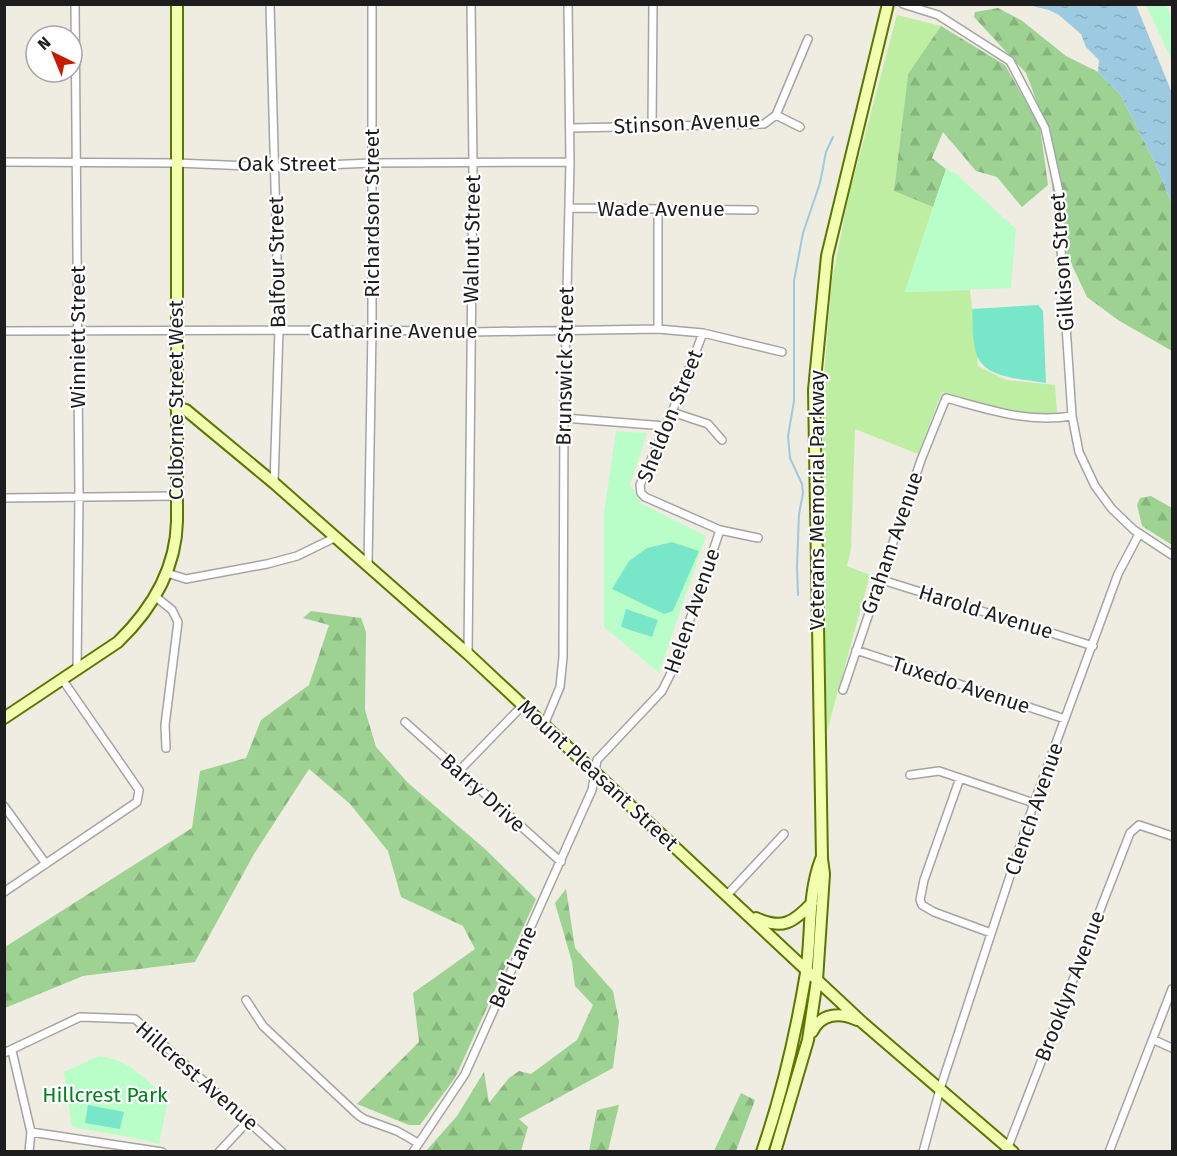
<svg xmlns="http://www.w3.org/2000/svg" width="1177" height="1156" viewBox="0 0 1177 1156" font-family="'Fira Sans',sans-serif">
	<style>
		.grass { fill: #beeea2 }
		.forest { fill: url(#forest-firs) }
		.park { fill: #b9fec8 }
		.pitch { fill: #78e6c9 }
		.water { fill: url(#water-ripples) }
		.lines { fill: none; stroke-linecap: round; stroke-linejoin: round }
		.stream { stroke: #9dc9e1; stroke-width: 2 }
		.street-casing { stroke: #a4a4a4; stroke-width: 10 }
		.secondary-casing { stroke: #5b7700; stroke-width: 14 }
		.street { stroke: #fff; stroke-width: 7 }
		.secondary { stroke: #f1ffaf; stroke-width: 10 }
		.labels { text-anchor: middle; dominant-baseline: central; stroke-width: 4.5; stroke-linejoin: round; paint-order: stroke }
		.street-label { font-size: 21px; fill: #1d1d1d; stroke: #fff }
		.park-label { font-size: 21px; fill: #02841d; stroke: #fff }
	</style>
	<defs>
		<pattern id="forest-firs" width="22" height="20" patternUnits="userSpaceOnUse" patternTransform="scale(1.5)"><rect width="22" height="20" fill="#9dd292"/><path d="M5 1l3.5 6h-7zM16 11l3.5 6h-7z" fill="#87b47d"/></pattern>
		<pattern id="water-ripples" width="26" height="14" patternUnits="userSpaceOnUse" patternTransform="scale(1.5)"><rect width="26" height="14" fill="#9dc9e1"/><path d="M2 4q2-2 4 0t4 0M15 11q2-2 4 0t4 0" fill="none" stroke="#87acc1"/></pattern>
	</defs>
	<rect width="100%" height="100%" fill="#efece1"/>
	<path class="grass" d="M897,15L941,26L908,74L894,191L933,207L905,292L970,290L978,366L1006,380L1055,385L1057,413H1017L942,392L918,454L855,429L851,549L847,566L870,575L827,731L822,534V400L832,280L849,195Z"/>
	<path class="forest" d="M998,8L1021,20L1066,56L1098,72L1120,94L1156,165L1172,204V351L1118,320L1087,297L1064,248L1053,196L1049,153L1040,110L1026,73L974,17L975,12Z
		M941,26L1005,65L1040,127L1048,185L1022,207L997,177L976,171L943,132L932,158L946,169L933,207L894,191L908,74Z
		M1151,496L1172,508V545L1142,526L1137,505L1140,498Z
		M311,611L361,618L366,632L365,710L376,747L408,783L485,849L536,899L455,1078L420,1125H409L357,1104L419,1042L413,993L475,949L463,926L401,897L388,851L350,804L309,769L254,854L195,962L83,976L5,1008V947L192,828L200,771L246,758L261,720L309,685L329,625L303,618Z
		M566,889L575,948L613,991L619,1022L613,1068L519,1119L528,1127L521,1151H426L457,1116L484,1072L489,1103L509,1078L519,1071L531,1074L577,1040L593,1005L575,986L572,962L555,903Z
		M741,1093L755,1100L736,1151H714Z
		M619,1105L608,1151H589L597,1110Z"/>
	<path class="park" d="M1146,5H1166L1172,19V61Z
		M946,169L955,173L1016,229L1011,288L905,292Z
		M616,431L647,433L630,485L642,504L706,536L659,673L604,627V513Z
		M99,1056C132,1061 144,1078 168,1100L159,1144L140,1139L72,1127L64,1072Z"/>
	<path class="pitch" d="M1038,305L1043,311L1046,383C1025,379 986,379 977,356C972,342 973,324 972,309Z
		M672,542L699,551L673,611L664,614L612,589L629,561L647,548Z
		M626,609L658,620L652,637L621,627Z
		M88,1105L124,1112L120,1129L85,1123Z"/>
	<path class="water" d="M1028,5H1136L1172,93V204L1156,165L1120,94L1098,72L1099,60L1086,47L1081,34L1059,15L1049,10Z"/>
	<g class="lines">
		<path class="stream" d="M798,595L797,566L799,514L803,493L802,484L790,458L788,436L794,401V281L803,233L820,183L826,152L833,137"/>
		<g class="street-casing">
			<path id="street" d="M75,4L79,496L77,669
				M270,4L279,330L274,483
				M903,4L938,15L1010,61L1045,128L1059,192L1060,234L1072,416L1079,452L1095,486L1112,509L1134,530L1172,555
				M776,115L808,39
				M652,127L653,4
				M570,128L764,124L776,115L800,127
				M4,162L176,163L274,167L373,163L570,162
				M569,208L754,210
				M658,210V329
				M4,331L372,330L471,332L658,329L703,333L782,352
				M703,333L672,412L640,485L641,493L645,497L720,530L758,538
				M672,412L708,424L722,440
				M564,418L665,426
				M4,498L176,496
				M368,565L372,330V4
				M167,573L186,579L267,564L297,556L336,537
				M879,579L1093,646
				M156,597L172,610L178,622L165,725L166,748
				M856,650L1065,719
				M468,654L473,163L471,4
				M843,690L921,460L946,398C991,410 1026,423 1072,416
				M405,722L561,862
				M544,725L560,687L563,657L564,418L570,162L568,4
				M458,772L523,705
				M910,775L939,771L1034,803
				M960,778L924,880L920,900L922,905L934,912L991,933
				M4,806L46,864
				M4,892L137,802L139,790L62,679
				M727,895L784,834
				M246,1000L263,1026L358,1115L364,1119L397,1131L418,1143
				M1154,1040L1172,1048
				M12,1051L31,1132L29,1152
				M4,1053L80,1017L135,1019L282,1152
				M31,1132L162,1152
				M1008,1147L1130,833L1139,825L1172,836
				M219,1152L249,1120
				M413,1152L465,1074L592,790L597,760L662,691L674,667L720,530
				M923,1152L940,1089L1034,803L1118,574L1139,534
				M1109,1152L1172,989"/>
		</g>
		<g class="secondary-casing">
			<path id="secondary" d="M176,407L186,410L274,483L468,654L863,1023L1013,1152
				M4,718L118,642C152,609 176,570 177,521V4
				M756,918C782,930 793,923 812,903
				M812,1032C821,1013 840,1012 857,1020
				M762,1152C782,1094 796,1033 806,973C812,935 807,895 821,859
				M775,1152L808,1040L817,980L824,874L822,859L814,390L827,256L888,4"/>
		</g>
		<use href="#street" class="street"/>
		<use href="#secondary" class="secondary"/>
	</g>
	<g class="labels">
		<g class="street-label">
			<text transform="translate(687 123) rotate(-3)">Stinson Avenue</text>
			<text x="287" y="164">Oak Street</text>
			<text x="661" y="209">Wade Avenue</text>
			<text transform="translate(372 213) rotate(-90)">Richardson Street</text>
			<text transform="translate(472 239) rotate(-89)">Walnut Street</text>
			<text transform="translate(277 262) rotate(-91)">Balfour Street</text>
			<text transform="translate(1062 262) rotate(-94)">Gilkison Street</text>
			<text x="394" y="331">Catharine Avenue</text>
			<text transform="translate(78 337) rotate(-90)">Winniett Street</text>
			<text transform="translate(565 366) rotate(-89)">Brunswick Street</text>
			<text transform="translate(176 400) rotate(-90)">Colborne Street West</text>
			<text transform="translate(670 416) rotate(-68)">Sheldon Street</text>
			<text transform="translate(817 500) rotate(-90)">Veterans Memorial Parkway</text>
			<text transform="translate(892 543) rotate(-71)">Graham Avenue</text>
			<text transform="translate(692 611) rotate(-71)">Helen Avenue</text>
			<text transform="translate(986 612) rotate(17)">Harold Avenue</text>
			<text transform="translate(961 685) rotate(18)">Tuxedo Avenue</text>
			<text transform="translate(598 775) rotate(43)">Mount Pleasant Street</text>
			<text transform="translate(483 793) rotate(42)">Barry Drive</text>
			<text transform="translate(1034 809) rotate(-71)">Clench Avenue</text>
			<text transform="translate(513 967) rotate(-66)">Bell Lane</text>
			<text transform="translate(1070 986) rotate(-69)">Brooklyn Avenue</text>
			<text transform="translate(197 1076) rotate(41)">Hillcrest Avenue</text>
		</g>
		<g class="park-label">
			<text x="105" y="1095">Hillcrest Park</text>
		</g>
	</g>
	<rect width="1177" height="1156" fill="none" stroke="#1d1d1d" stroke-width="12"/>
	<g transform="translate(54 54) rotate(317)"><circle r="28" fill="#ffffff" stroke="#a5a5a5" stroke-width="1.5"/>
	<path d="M0-4.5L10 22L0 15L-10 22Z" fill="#c91a00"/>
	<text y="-9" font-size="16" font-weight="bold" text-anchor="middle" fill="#1d1d1d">N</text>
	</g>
</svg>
